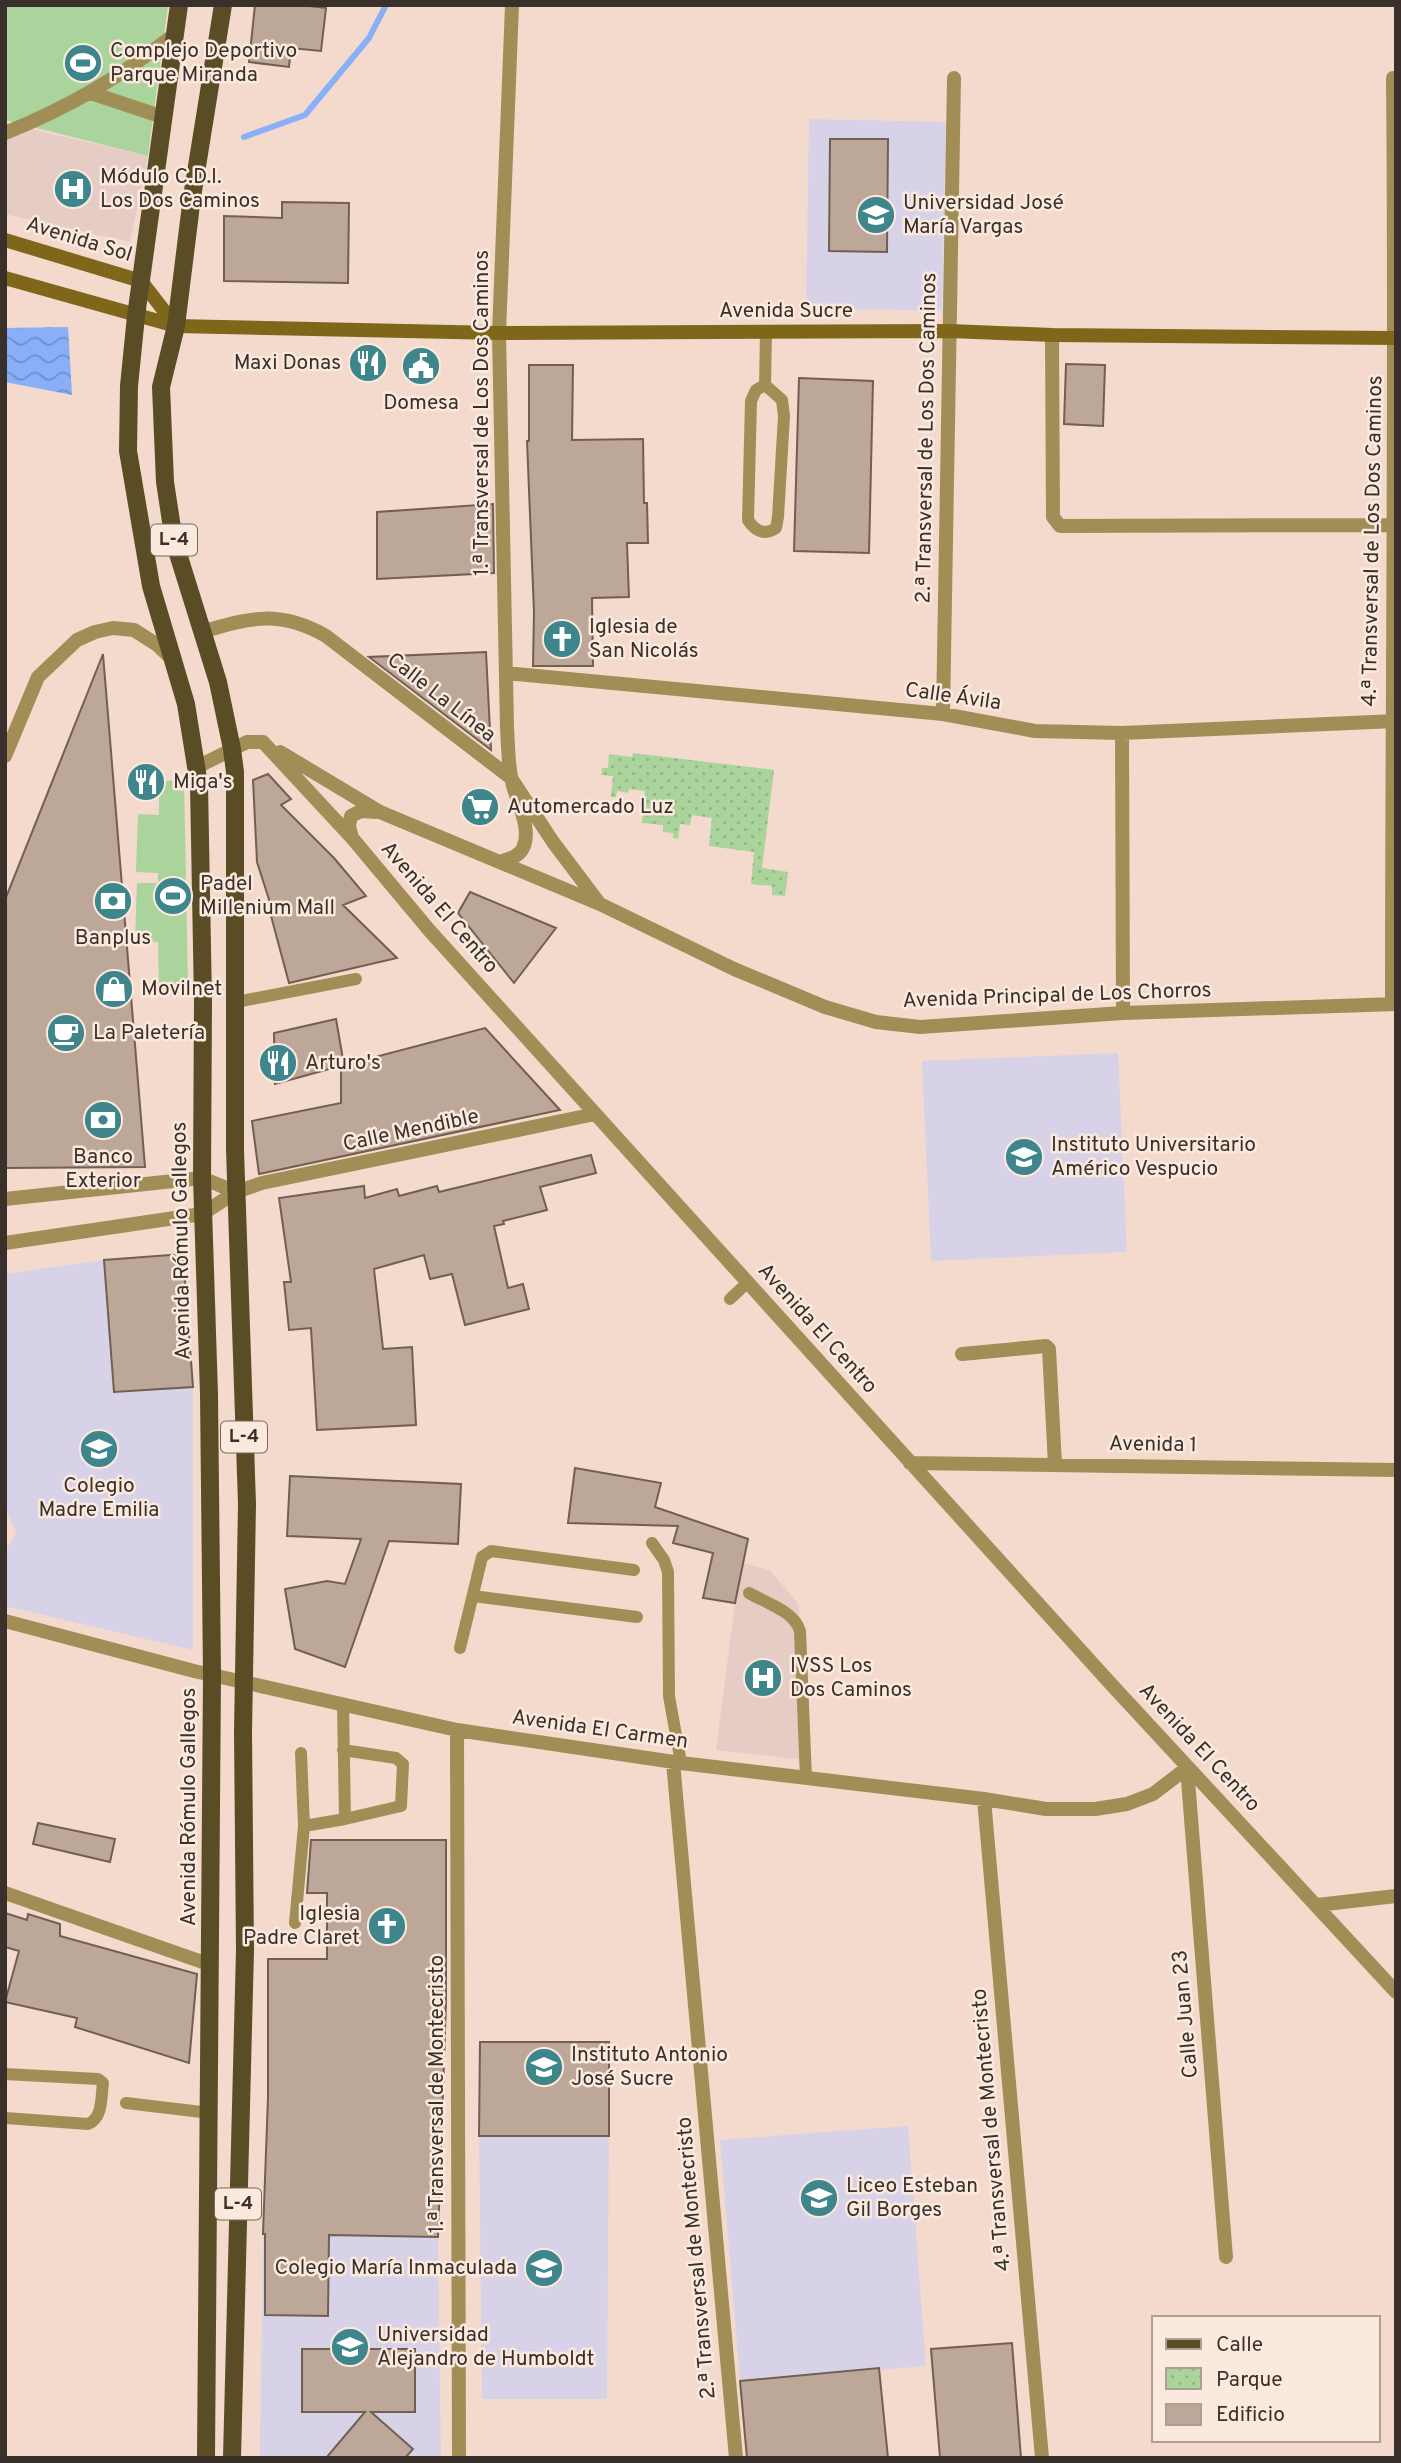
<svg xmlns="http://www.w3.org/2000/svg" width="1401" height="2463" viewBox="0 0 1401 2463" font-family="Overpass,sans-serif">
	<style>
		.education { fill: #d8d2e8 }
		.medical { fill: #e5cdc6 }
		.grass { fill: #aad49b }
		.park { fill: url(#park-dots) }
		.water { fill: url(#water-waves) }
		.lines { fill: none; stroke-linecap: round; stroke-linejoin: round }
		.stream { stroke: #89aff9; stroke-width: 6 }
		.building { fill: #bca798; stroke: #715f51; stroke-width: 2 }
		.service { stroke: #a18e56; stroke-width: 12 }
		.minor { stroke: #a18e56; stroke-width: 14 }
		.secondary { stroke: #7e671b; stroke-width: 14 }
		.primary { stroke: #5a4d26; stroke-width: 18 }
		.labels { text-anchor: middle; dominant-baseline: central; stroke-width: 5; stroke-linejoin: round; paint-order: stroke }
		.shield { fill: #fce9de; stroke: #746861; stroke-width: 2 }
		.shield-label { font-size: 19px; font-weight: bold; fill: #39302b }
		.poi-label { font-size: 21px; fill: #39302b; stroke: #fce9de; text-anchor: start }
		.street-label { font-size: 21px; fill: #39302b; stroke: #fce9de }
	</style>
	<defs>
		<pattern id="park-dots" width="8" height="8" patternUnits="userSpaceOnUse" patternTransform="scale(1.75)"><rect width="8" height="8" fill="#aad49b"/><path d="M2 2h.1M6 6h.1" fill="none" stroke="#93b686" stroke-width="1.8" stroke-linecap="round"/></pattern>
		<pattern id="water-waves" width="16" height="10" patternUnits="userSpaceOnUse" patternTransform="scale(1.75)"><rect width="16" height="10" fill="#89aff9"/><path d="M0 5q4-4 8 0t8 0" fill="none" stroke="#718fca"/></pattern>
	</defs>
	<rect width="100%" height="100%" fill="#f3dacd"/>
	<path class="education" d="M809,119L946,122L942,311L806,308Z
		M1118,1053L1127,1252L931,1261L922,1061Z
		M104,1260L114,1392L193,1387V1650L5,1606V1552L16,1533L5,1506V1274Z
		M908,2126L926,2366L740,2381L720,2140Z
		M479,2136H609L607,2399H482Z
		M263,2234L438,2237L441,2458H260Z"/>
	<path class="medical" d="M5,123L148,156L130,242L5,214Z
		M742,1563L770,1570L799,1605L804,1760L716,1750L735,1603Z"/>
	<path class="grass" d="M5,5H168L148,156L5,120Z
		M184,780L188,986L159,997L158,942L135,940L137,883H158V873L136,872L138,814L159,815V781Z"/>
	<path class="park" d="M633,753L774,770L762,868L788,872L785,896L772,895V886L751,884L754,852L709,846L712,818L692,815L690,825L680,824L678,839L673,838V833L663,832V825L642,823L645,791L629,789L628,793L617,791L616,797H611L613,776L601,775L602,768H608L609,754L632,757Z"/>
	<path class="water" d="M68,327L72,395L5,382V328Z"/>
	<g class="lines">
		<path class="stream" d="M244,137L305,115L369,38L386,5"/>
	</g>
	<path class="building" d="M255,5H301L326,8L321,51L291,48L289,67L249,62Z
		M830,139H888L887,252L829,251Z
		M282,202L349,203L348,283L224,281V216L282,218Z
		M1066,364L1105,365L1103,426L1064,424Z
		M529,365H573L572,440L643,439L644,503H647L648,543H627L629,597L592,598L593,666H533L534,612L527,441H529Z
		M799,378L873,381L869,553L794,551Z
		M493,504L494,573L377,579V512Z
		M486,652L491,750L369,657Z
		M103,654L145,1167L5,1168V900Z
		M268,774L291,799L281,805L334,858L366,896L343,905L397,958L289,983L271,916L274,915L257,862L253,780Z
		M470,892L556,928L514,983L458,913Z
		M336,1019L344,1065L275,1084L274,1033Z
		M485,1028L560,1110L259,1174L252,1121L341,1103V1066Z
		M591,1155L596,1173L540,1187L547,1210L503,1221L504,1224L494,1226L508,1288L523,1284L529,1309L465,1325L452,1274L430,1279L424,1255L374,1269L383,1349L412,1347L416,1425L317,1430L311,1328L289,1330L284,1282H291L279,1198L364,1186L365,1198L397,1189L399,1196L437,1186L439,1192Z
		M183,1254L193,1387L114,1392L104,1260Z
		M575,1468L661,1483L655,1507L748,1539L735,1603L703,1598L713,1553L673,1543L678,1526L568,1523Z
		M290,1476L461,1484L458,1544L389,1541L345,1667L295,1649L285,1589L327,1581L345,1584L361,1539L287,1536Z
		M38,1823L115,1839L110,1862L33,1844Z
		M311,1840H446V2002L438,2237L329,2235L328,2316L265,2315V2234H263L268,2097V1959H327V1893H307Z
		M5,1913L27,1920L28,1914L60,1924V1936L197,1974L189,2063L75,2027L77,2018L5,2002L19,1951L5,1947Z
		M480,2042H609V2136H479Z
		M1012,2343L1021,2458H940L931,2349Z
		M302,2349H415V2412H371L413,2449L405,2458H326L365,2412H302Z
		M879,2368L888,2458H747L740,2381Z"/>
	<g class="lines">
		<path class="service" d="M765,385L782,400L784,416L778,517L776,528C765,536 755,531 748,520L751,401L756,390L765,385L766,332
			M236,1002L356,979
			M730,1299L747,1283
			M652,1543L664,1560L668,1572L669,1696L681,1763
			M749,1593C766,1603 794,1611 800,1631L806,1778
			M473,1596L637,1617
			M460,1648L482,1557L491,1551L634,1570
			M343,1750L396,1758L403,1764L401,1806L345,1819
			M301,1753L304,1826L345,1819L343,1704
			M295,1923L304,1826
			M5,2074L98,2079L103,2083C101,2097 103,2118 88,2124L5,2118
			M126,2103L210,2113"/>
		<path class="minor" d="M91,93L163,117
			M5,133C70,107 120,77 175,34
			M1052,335L1053,517L1060,526L1393,525
			M202,632C251,617 280,610 326,636L511,778L553,842L599,903
			M506,673L943,714L1035,731L1122,733L1396,721
			M943,714L954,78
			M1122,733L1123,1013
			M280,752L380,812L600,904L734,969L825,1007L876,1022L920,1027L1123,1013L1396,1004
			M5,756L38,677L77,640L95,632L113,628L134,630L156,644L172,659
			M197,767L247,742H263L353,839L429,930L1110,1683L1396,1992
			M352,838L349,826L351,816L361,811L376,812
			M500,862C508,859 519,857 523,848C533,827 514,798 511,777C508,761 508,743 507,727L499,333L512,5
			M1392,1004C1392,695 1396,386 1393,78
			M5,1199L202,1178L236,1192
			M5,1243L202,1214L236,1192L262,1183L595,1114
			M962,1354L1046,1346L1049,1349L1055,1465
			M910,1463L1396,1470
			M5,1621L194,1671L457,1730L681,1763L984,1799L1046,1809H1095L1127,1804L1153,1794L1187,1768
			M457,1730L459,2458
			M673,1762L736,2458
			M1187,1768L1226,2257
			M984,1799L1042,2458
			M5,1893L211,1965
			M1317,1905L1396,1896"/>
		<path class="secondary" d="M5,240L141,281L176,326
			M5,278L176,326L499,333L950,331L1052,335L1396,338"/>
		<path class="primary" d="M179,5L136,316L129,386L128,451L151,586L186,704L199,785L203,1002L202,1178L209,1394L212,1675L206,2458
			M223,5L192,197L176,326L161,387L165,482L174,541L218,682L232,749L235,772V1150L247,1504L243,1732L245,1950L232,2458"/>
	</g>
	<defs>
		<g id="stadium-disc" transform="scale(2.0125)"><circle r="9.5" fill="#3e868b" stroke="#fce9de"/><path d="M0-5a6.5 5 0 1 0 0 10a6.5 5 0 1 0 0-10ZM-3.5-1.8h7v3.6h-7Z" fill="#fff"/></g>
		<g id="hospital-disc" transform="scale(2.0125)"><circle r="9.5" fill="#3e868b" stroke="#fce9de"/><path d="M-5-5h3v3.5h4V-5h3V5h-3V1.5h-4V5h-3Z" fill="#fff"/></g>
		<g id="university-disc" transform="scale(2.0125)"><circle r="9.5" fill="#3e868b" stroke="#fce9de"/><path d="M0-5L7-2L0 1L-7-2ZM-4 1L0 2.5L4 1V4Q0 6-4 4Z" fill="#fff"/></g>
		<g id="restaurant-disc" transform="scale(2.0125)"><circle r="9.5" fill="#3e868b" stroke="#fce9de"/><path d="M-5-6h1v4h1v-4h1v4h1v-4h1v5L-1.5 .5V6h-2V.5L-5-1ZM5-6V6H3V1.5H1.5Q1.5-4 5-6Z" fill="#fff"/></g>
		<g id="civic-disc" transform="scale(2.0125)"><circle r="9.5" fill="#3e868b" stroke="#fce9de"/><path d="M-.6-6.5H3V-4.5H.6V-3L4-1V1h2V6H-6V1h2V-1L-.6-3ZM-1.2 2.5V6h2.4V2.5Z" fill="#fff"/></g>
		<g id="church-disc" transform="scale(2.0125)"><circle r="9.5" fill="#3e868b" stroke="#fce9de"/><path d="M-1.2-6h2.4v3.5h3.3v2.4h-3.3V6h-2.4V-.1h-3.3v-2.4h3.3Z" fill="#fff"/></g>
		<g id="supermarket-disc" transform="scale(2.0125)"><circle r="9.5" fill="#3e868b" stroke="#fce9de"/><path d="M-6-5.5h2.5l.6 2H6L4.5 2H-2.5L-4.4-4H-6ZM-1.5 3.2a1.3 1.3 0 1 0 .1 0ZM3 3.2a1.3 1.3 0 1 0 .1 0Z" fill="#fff"/></g>
		<g id="bank-disc" transform="scale(2.0125)"><circle r="9.5" fill="#3e868b" stroke="#fce9de"/><path d="M-6-4H6V4H-6ZM0-2.3a2.3 2.3 0 1 0 0 4.6a2.3 2.3 0 1 0 0-4.6Z" fill="#fff"/></g>
		<g id="shop-disc" transform="scale(2.0125)"><circle r="9.5" fill="#3e868b" stroke="#fce9de"/><path d="M-5-2.5h2.3a2.7 3.5 0 0 1 5.4 0H5L5.5 6h-11ZM-1.5-2.5h3a1.5 2.3 0 0 0-3 0Z" fill="#fff"/></g>
		<g id="cafe-disc" transform="scale(2.0125)"><circle r="9.5" fill="#3e868b" stroke="#fce9de"/><path d="M-5.5-4.5H6V0H3Q3 3.5 0 3.5H-2.5Q-5.5 3.5-5.5 0ZM3-3.2v2h1.7v-2ZM-6 4.5H4V6H-6Z" fill="#fff"/></g>
		<g id="school-disc" transform="scale(2.0125)"><circle r="9.5" fill="#3e868b" stroke="#fce9de"/><path d="M0-5L7-2L0 1L-7-2ZM-4 1L0 2.5L4 1V4Q0 6-4 4Z" fill="#fff"/></g>
	</defs>
	<g fill-rule="evenodd">
		<use href="#stadium-disc" x="83" y="63"/>
		<use href="#hospital-disc" x="73" y="189"/>
		<use href="#university-disc" x="876" y="215"/>
		<use href="#restaurant-disc" x="368" y="363"/>
		<use href="#civic-disc" x="421" y="366"/>
		<use href="#church-disc" x="562" y="639"/>
		<use href="#restaurant-disc" x="146" y="782"/>
		<use href="#supermarket-disc" x="480" y="807"/>
		<use href="#stadium-disc" x="173" y="896"/>
		<use href="#bank-disc" x="113" y="901"/>
		<use href="#shop-disc" x="114" y="989"/>
		<use href="#cafe-disc" x="66" y="1033"/>
		<use href="#restaurant-disc" x="278" y="1063"/>
		<use href="#bank-disc" x="103" y="1120"/>
		<use href="#university-disc" x="1024" y="1157"/>
		<use href="#school-disc" x="99" y="1449"/>
		<use href="#hospital-disc" x="763" y="1678"/>
		<use href="#church-disc" x="387" y="1926"/>
		<use href="#university-disc" x="544" y="2067"/>
		<use href="#school-disc" x="819" y="2198"/>
		<use href="#school-disc" x="544" y="2268"/>
		<use href="#university-disc" x="350" y="2347"/>
	</g>
	<g class="labels">
		<g class="shield">
			<rect x="151" y="524.5" width="46" height="31" rx="5"/>
			<rect x="221" y="1421.5" width="46" height="31" rx="5"/>
			<rect x="215" y="2188.5" width="46" height="31" rx="5"/>
		</g>
		<g class="shield-label">
			<text x="174" y="540">L-4</text>
			<text x="244" y="1437">L-4</text>
			<text x="238" y="2204">L-4</text>
		</g>
		<g class="poi-label">
			<text x="110" y="51">Complejo Deportivo<tspan x="110" dy="24">Parque Miranda</tspan></text>
			<text x="100" y="177">Módulo C.D.I.<tspan x="100" dy="24">Los Dos Caminos</tspan></text>
			<text x="903" y="203">Universidad José<tspan x="903" dy="24">María Vargas</tspan></text>
			<text x="341" y="363" text-anchor="end">Maxi Donas</text>
			<text x="421" y="403" text-anchor="middle">Domesa</text>
			<text x="589" y="627">Iglesia de<tspan x="589" dy="24">San Nicolás</tspan></text>
			<text x="173" y="782">Miga's</text>
			<text x="507" y="807">Automercado Luz</text>
			<text x="200" y="884">Padel<tspan x="200" dy="24">Millenium Mall</tspan></text>
			<text x="113" y="938" text-anchor="middle">Banplus</text>
			<text x="141" y="989">Movilnet</text>
			<text x="93" y="1033">La Paletería</text>
			<text x="305" y="1063">Arturo's</text>
			<text x="1051" y="1145">Instituto Universitario<tspan x="1051" dy="24">Américo Vespucio</tspan></text>
			<text x="103" y="1157" text-anchor="middle">Banco<tspan x="103" dy="24">Exterior</tspan></text>
			<text x="99" y="1486" text-anchor="middle">Colegio<tspan x="99" dy="24">Madre Emilia</tspan></text>
			<text x="790" y="1666">IVSS Los<tspan x="790" dy="24">Dos Caminos</tspan></text>
			<text x="360" y="1914" text-anchor="end">Iglesia<tspan x="360" dy="24">Padre Claret</tspan></text>
			<text x="571" y="2055">Instituto Antonio<tspan x="571" dy="24">José Sucre</tspan></text>
			<text x="846" y="2186">Liceo Esteban<tspan x="846" dy="24">Gil Borges</tspan></text>
			<text x="517" y="2268" text-anchor="end">Colegio María Inmaculada</text>
			<text x="377" y="2335">Universidad<tspan x="377" dy="24">Alejandro de Humboldt</tspan></text>
		</g>
		<g class="street-label">
			<text transform="translate(79 240) rotate(17)">Avenida Sol</text>
			<text x="786" y="311">Avenida Sucre</text>
			<text transform="translate(482 413) rotate(-90)">1.ª Transversal de Los Dos Caminos</text>
			<text transform="translate(927 438) rotate(-89)">2.ª Transversal de Los Dos Caminos</text>
			<text transform="translate(1373 541) rotate(-89)">4.ª Transversal de Los Dos Caminos</text>
			<text transform="translate(953 697) rotate(8)">Calle Ávila</text>
			<text transform="translate(441 698) rotate(38)">Calle La Línea</text>
			<text transform="translate(439 908) rotate(49)">Avenida El Centro</text>
			<text transform="translate(1057 996) rotate(-2)">Avenida Principal de Los Chorros</text>
			<text transform="translate(411 1131) rotate(-12)">Calle Mendible</text>
			<text transform="translate(182 1241) rotate(-91)">Avenida Rómulo Gallegos</text>
			<text transform="translate(817 1329) rotate(48)">Avenida El Centro</text>
			<text transform="translate(1153 1445) rotate(1)">Avenida 1</text>
			<text transform="translate(600 1730) rotate(8)">Avenida El Carmen</text>
			<text transform="translate(1199 1748) rotate(47)">Avenida El Centro</text>
			<text transform="translate(189 1807) rotate(-90)">Avenida Rómulo Gallegos</text>
			<text transform="translate(1186 2014) rotate(-95)">Calle Juan 23</text>
			<text transform="translate(437 2094) rotate(-90)">1.ª Transversal de Montecristo</text>
			<text transform="translate(992 2130) rotate(-95)">4.ª Transversal de Montecristo</text>
			<text transform="translate(697 2258) rotate(-95)">2.ª Transversal de Montecristo</text>
		</g>
	</g>
	<rect width="1401" height="2463" fill="none" stroke="#39302b" stroke-width="14"/>
	<rect x="1152" y="2316" width="228" height="126" fill="#fce9de" stroke="#ae9f96" stroke-width="2"/>
	<rect x="1166" y="2339" width="35" height="10" fill="#5a4d26" stroke="#ae9f96" stroke-width="2"/>
	<text x="1216" y="2351" font-size="21" fill="#39302b">Calle</text>
	<rect x="1166" y="2368" width="35" height="21" fill="url(#park-dots)" stroke="#ae9f96" stroke-width="2"/>
	<text x="1216" y="2386" font-size="21" fill="#39302b">Parque</text>
	<rect x="1166" y="2404" width="35" height="21" fill="#bca798" stroke="#ae9f96" stroke-width="2"/>
	<text x="1216" y="2421" font-size="21" fill="#39302b">Edificio</text>
</svg>
